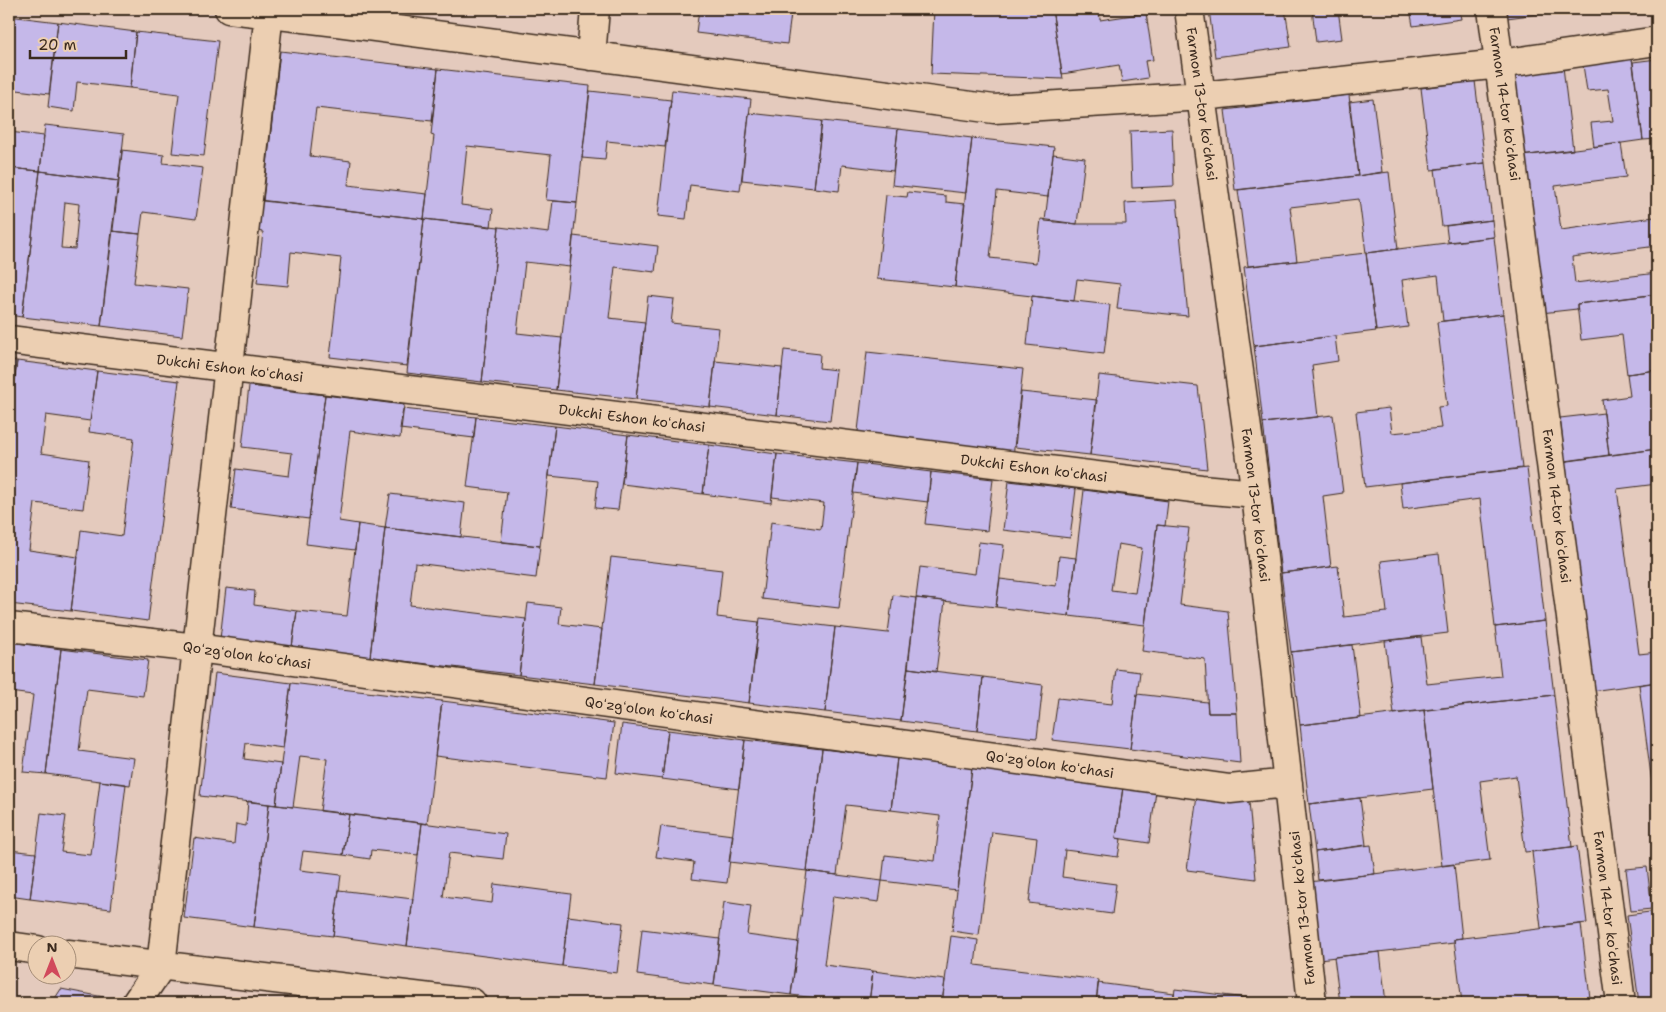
<svg xmlns="http://www.w3.org/2000/svg" width="1666" height="1012" viewBox="0 0 1666 1012" font-family="'Shantell Sans',sans-serif">
	<style>
		.building { fill: #c5b8e9; stroke: #3b2a1e; fill-rule: evenodd }
		.lines { fill: none; stroke-linecap: round; stroke-linejoin: round }
		.minor-casing { stroke: #3b2a1e; stroke-width: 31 }
		.minor { stroke: #eccfb2; stroke-width: 28 }
		.labels { text-anchor: middle; dominant-baseline: central; stroke-width: 4.5; stroke-linejoin: round; paint-order: stroke }
		.street-label { font-size: 14px; fill: #3b2a1e; stroke: #eccfb2 }
	</style>
	<rect width="100%" height="100%" fill="#e4cabd"/>
	<filter id="ink" filterUnits="userSpaceOnUse"><feTurbulence type="fractalNoise" baseFrequency=".02" numOctaves="2"/><feDisplacementMap in="SourceGraphic" scale="10" xChannelSelector="R" yChannelSelector="G"/><feConvolveMatrix kernelMatrix="1 2 1 2 8 2 1 2 1" color-interpolation-filters="sRGB"/></filter>
	<g filter="url(#ink)">
		<path class="building" d="M529,9H587L585,16Z
			M699,9H748L791,14L787,44L696,33Z
			M934,9H1052L1063,79L931,74Z
			M1052,9H1099L1100,20L1146,13L1153,60L1145,61L1148,78L1122,82L1119,65L1062,74Z
			M1209,9H1285L1291,47L1215,57Z
			M1312,9H1338L1342,39L1316,42Z
			M1410,9H1459L1461,19L1413,26Z
			M1506,9H1552L1553,12L1507,18Z
			M9,16L58,22L49,94L9,89Z
			M58,22L136,32L130,88L77,82L74,111L48,107Z
			M136,32L218,41L204,156L172,153L179,94L130,88Z
			M280,51L438,69L432,121L316,108L310,156L351,161L348,185L427,194L424,219L263,201Z
			M1632,58L1643,140L1594,147L1591,123L1613,121L1608,89L1587,91L1583,65Z
			M1657,59V91H1654L1657,117V139L1643,140L1633,62Z
			M1563,67L1573,150L1521,156L1510,74Z
			M438,69L590,86L577,203L546,200L551,155L467,146L461,205L493,209L491,227L424,219L434,136L431,135Z
			M1475,81L1485,163L1431,170L1421,88Z
			M672,90L751,99L740,191L690,185L686,219L658,216Z
			M590,91L671,100L665,147L607,141L605,160L582,158Z
			M1349,95L1358,176L1235,190L1225,110Z
			M1373,99L1382,172L1358,176L1349,102Z
			M749,113L822,121L814,188L742,180Z
			M822,121L898,129L893,171L842,165L839,191L814,188Z
			M45,125L124,134L119,181L40,171Z
			M898,129L972,138L966,193L892,185Z
			M1172,129L1174,186L1132,188L1130,131Z
			M9,132L44,136L40,171L9,168Z
			M972,138L1054,147L1048,197L997,191L990,258L1036,263L1041,219L1077,224H1126L1125,203L1177,200L1188,316L1117,309L1120,284L1077,279L1074,301L955,287Z
			M1621,143L1626,177L1555,186L1561,230L1654,217L1657,246L1572,257L1575,283L1657,273V294L1577,304V309L1541,313L1521,156Z
			M122,150L164,155L163,163L203,168L196,219L143,212L140,234L112,231Z
			M1053,154L1085,158L1077,224L1045,221Z
			M1485,163L1492,220L1442,226L1435,169Z
			M9,168L40,171L22,317L9,315V250L14,212L9,211Z
			M40,171L119,181L101,326L22,317ZM65,202L79,204L75,249L61,248Z
			M1389,172L1398,249L1366,253L1359,199L1290,207L1297,261L1248,266L1238,190Z
			M908,192L946,196V202L965,204L955,287L877,279L886,195L907,197Z
			M259,200L424,219L407,366L330,357L341,258L291,252L288,286L257,283L263,232L255,231Z
			M553,201L577,203L570,267L525,262L517,333L562,338L556,390L482,382L499,227L549,233Z
			M1654,214H1657V240Z
			M424,219L499,227L482,382L407,373Z
			M1492,220L1494,237L1448,242L1446,226Z
			M112,231L140,234L134,283L188,289L182,336L101,326Z
			M573,236L658,246L655,272L615,267L609,318L645,322L636,399L556,390Z
			M1494,237L1503,314L1443,321L1438,275L1402,280L1408,327L1376,331L1366,253Z
			M1366,253L1376,331L1254,346L1244,267Z
			M1657,294V335L1652,295Z
			M1652,295L1657,335V370L1627,374L1622,335L1581,340L1577,304Z
			M648,296L674,299L671,323L719,328L710,407L636,399Z
			M1032,296L1110,305L1104,354L1027,345Z
			M1503,314L1522,468L1365,487L1356,412L1389,408L1392,433L1441,428L1438,407L1447,406L1437,322Z
			M1335,336L1338,361L1312,365L1318,417L1263,423L1254,346Z
			M784,350L820,354L819,368L836,370L830,421L777,415Z
			M867,352L1023,369L1013,457L857,440Z
			M9,360L17,361L11,407H9Z
			M17,361L97,371L90,421L46,415L41,453L89,460L83,509L35,503L29,550L78,557L71,611L9,604V426Z
			M715,361L782,368L777,415L710,407Z
			M1657,370V449L1609,455L1602,400L1630,396L1627,374Z
			M97,371L179,381L148,621L71,611L81,530L122,536L134,438L89,432Z
			M1099,375L1198,386L1207,469L1090,455Z
			M249,386L325,395L309,519L231,509L236,469L289,476L292,453L242,447Z
			M1021,392L1097,400L1090,455L1015,447Z
			M325,395L404,405L400,438L350,431L339,521L358,524L355,550L306,544Z
			M403,409L476,417L474,438L400,429Z
			M1604,413L1609,455L1565,461L1560,418Z
			M1333,415L1343,493L1323,496L1331,567L1281,573L1263,423Z
			M476,417L555,426L540,546L501,542L507,492L467,487Z
			M555,426L628,435L618,510L595,508L598,481L549,476Z
			M628,435L709,445L703,494L622,484Z
			M709,445L777,454L771,503L703,494Z
			M1657,449V484L1617,489L1639,654L1657,652V682L1591,691L1561,462Z
			M777,454L857,463L839,608L762,599L771,522L821,529L824,503L772,497Z
			M857,463L931,472L928,502L853,493Z
			M1527,468L1545,621L1495,627L1480,499L1403,509L1400,483Z
			M931,472L993,479L987,531L925,524Z
			M1009,481L1076,489L1070,538L1003,530Z
			M1084,490L1168,501L1165,526L1157,525L1145,625L1069,616ZM1118,544L1142,548L1135,593L1111,590Z
			M390,494L465,503L461,537L385,528Z
			M358,524L385,528L370,657L292,647L297,611L347,616Z
			M1157,525L1189,528L1180,605L1228,611L1237,713H1208L1205,659L1142,651Z
			M385,528L540,546L536,578L415,563L410,605L526,619L519,675L370,657Z
			M979,542L1004,545L996,607L916,598L920,567L975,574Z
			M1439,554L1448,633L1291,652L1281,573L1338,566L1344,617L1387,612L1381,561Z
			M1059,556L1076,558L1069,616L996,607L1000,579L1056,586Z
			M611,557L722,570L717,617L759,622L749,703L595,684Z
			M226,588L255,591L254,605L297,611L292,647L220,639Z
			M893,595L916,598L901,721L825,712L835,627L888,633Z
			M916,598L945,601L936,672L908,668Z
			M528,603L561,607L559,624L602,629L595,684L519,675Z
			M760,618L835,627L825,712L749,703Z
			M1545,621L1554,695L1394,714L1385,641L1421,637L1427,684L1501,676L1495,627Z
			M9,642L61,649L46,774L23,772L33,695L9,692Z
			M1352,645L1361,718L1300,725L1291,652Z
			M61,649L148,660L143,696L87,689L79,751L134,758L130,785L46,774Z
			M908,668L983,677L977,731L901,721Z
			M1116,669L1140,672L1130,749L1052,740L1058,698L1112,704Z
			M215,673L291,683L283,748L246,743L244,759L281,764L276,805L200,796Z
			M983,677L1043,685L1037,738L977,731Z
			M1657,682V821L1639,685Z
			M291,683L442,701L427,824L320,811L327,759L300,756L293,807L276,805Z
			M1137,694L1207,702L1208,713H1237L1240,763L1130,749Z
			M1554,695L1572,847L1525,852L1516,776L1480,781L1490,860L1442,866L1424,710Z
			M442,701L614,723L607,777L435,756Z
			M1424,710L1433,789L1309,804L1300,725Z
			M622,724L668,730L662,779L616,773Z
			M668,730L745,740L739,789L662,779Z
			M745,740L822,749L807,871L729,862Z
			M822,749L897,758L891,810L846,805L837,875L807,871Z
			M897,758L972,768L957,890L882,881L885,855L935,861L940,816L891,810Z
			M972,768L1123,787L1116,838L1121,839L1118,857L1065,850L1062,877L1116,884L1112,914L1029,903L1037,838L992,832L979,935L952,931Z
			M100,781L126,784L111,909L30,899L41,813L66,816L61,852L91,855Z
			M1123,787L1156,791L1149,843L1116,838Z
			M1197,796L1249,802L1256,879L1187,870Z
			M1360,798L1366,845L1315,852L1309,804Z
			M248,801L269,804L254,927L184,918L194,838L234,844L236,824L246,826Z
			M269,804L349,814L343,855L303,851L300,870L341,875L333,936L254,927Z
			M349,814L422,823L418,855L371,850L370,859L343,855Z
			M422,823L506,834L503,859L449,853L443,897L492,903L494,884L571,894L562,966L407,946Z
			M661,826L733,835L727,883L692,879L694,862L656,857Z
			M1371,845L1375,874L1318,880L1315,852Z
			M1577,846L1587,923L1541,928L1532,852Z
			M9,850L36,853L30,899L9,896Z
			M1454,864L1462,938L1454,939V943L1319,959L1309,882Z
			M1647,867L1652,909L1631,911L1626,869Z
			M807,871L882,881L879,902L833,896L824,965L873,971L869,1003H857L791,995Z
			M339,890L413,899L407,946L333,936Z
			M724,902L751,906L747,935L798,942L791,995L714,985Z
			M1657,911V1003H1639L1627,915Z
			M568,916L623,923L617,973L562,966Z
			M1581,924L1590,998L1547,1003H1462L1454,939Z
			M642,929L720,939L714,985L637,975Z
			M951,936L978,940L975,965L1099,980L1096,1003H942Z
			M1380,952L1386,1003H1340L1334,957Z
			M873,971L945,980L942,1003H869Z
			M1098,983L1174,993L1173,1003H1096Z
			M61,989L109,998L106,1003H52Z
			M1175,989L1278,1002L1277,1003H1173Z
			M1596,997V1003H1547L1590,998Z"/>
		<g class="lines">
			<g class="minor-casing">
				<path id="minor" d="M229,9L337,22L994,109L1202,96L1500,64L1657,41
					M1189,9L1256,494L1312,1003
					M1492,9L1621,1003
					M591,56L595,9
					M9,340L1201,489L1256,494
					M9,627L197,648L1230,789L1288,783
					M9,946L38,950
					M68,954L472,1003
					M136,1003L161,966L269,13"/>
			</g>
			<use href="#minor" class="minor"/>
		</g>
	</g>
	<g class="labels">
		<g class="street-label">
			<text transform="translate(1202 104) rotate(82)">Farmon 13-tor koʻchasi</text>
			<text transform="translate(1505 104) rotate(82)">Farmon 14-tor koʻchasi</text>
			<text transform="translate(230 368) rotate(7)">Dukchi Eshon koʻchasi</text>
			<text transform="translate(632 418) rotate(7)">Dukchi Eshon koʻchasi</text>
			<text transform="translate(1034 468) rotate(7)">Dukchi Eshon koʻchasi</text>
			<text transform="translate(1256 505) rotate(83)">Farmon 13-tor koʻchasi</text>
			<text transform="translate(1557 506) rotate(83)">Farmon 14-tor koʻchasi</text>
			<text transform="translate(247 655) rotate(8)">Qoʻzgʻolon koʻchasi</text>
			<text transform="translate(649 710) rotate(8)">Qoʻzgʻolon koʻchasi</text>
			<text transform="translate(1050 764) rotate(8)">Qoʻzgʻolon koʻchasi</text>
			<text transform="translate(1302 908) rotate(-96)">Farmon 13-tor koʻchasi</text>
			<text transform="translate(1608 908) rotate(83)">Farmon 14-tor koʻchasi</text>
		</g>
	</g>
	<rect width="1666" height="1012" fill="none" stroke="#eccfb2" stroke-width="30"/>
	<rect x="15" y="15" width="1636" height="982" fill="none" stroke="#3b2a1e" stroke-width="2" filter="url(#ink)"/>
	<g transform="translate(52 960)"><circle r="24" fill="#eccfb2" stroke="#a58d77"/>
	<path d="M0-4L9 19L0 12L-9 19Z" fill="#d1495b"/>
	<text y="-8" font-size="14" font-weight="bold" text-anchor="middle" fill="#3b2a1e">N</text>
	</g>
	<path d="M30 50v8h96v-8" fill="none" stroke="#3b2a1e" stroke-width="2.5"/>
	<text x="38" y="50" font-size="15" fill="#3b2a1e" stroke="#eccfb2" stroke-width="4" paint-order="stroke">20 m</text>
</svg>
